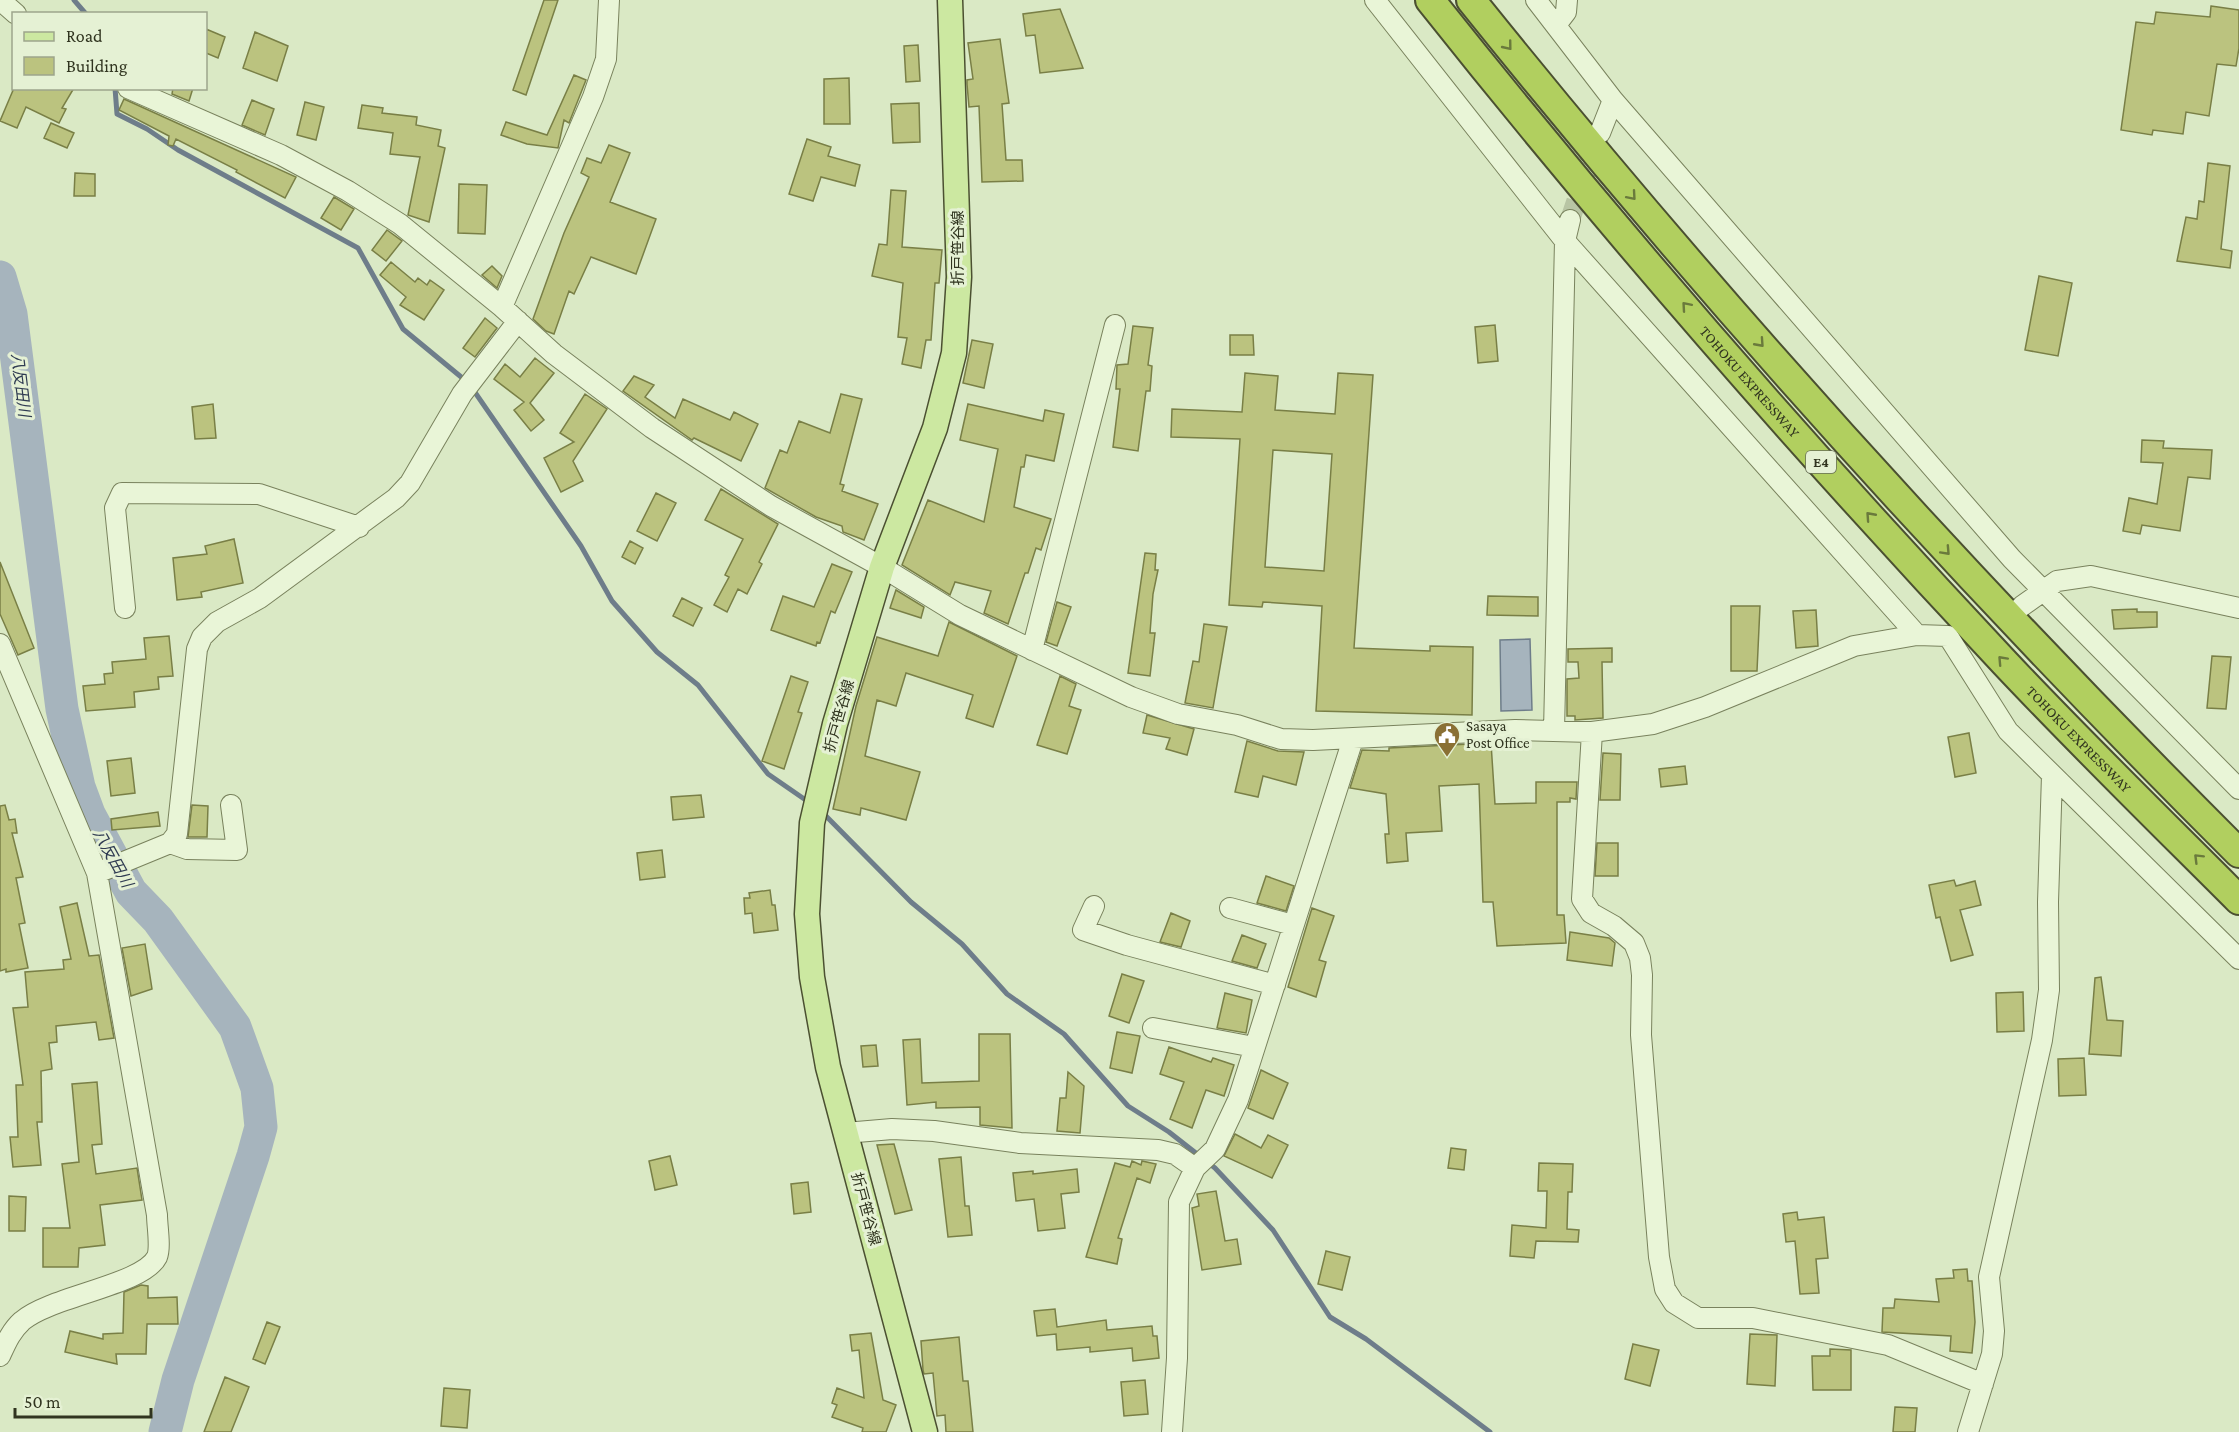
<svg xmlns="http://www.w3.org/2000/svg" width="2239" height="1432" viewBox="0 0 2239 1432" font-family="'Crimson Pro','Noto Sans JP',serif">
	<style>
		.water { fill: #a6b4bd; stroke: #6e7d8a; stroke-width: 1.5 }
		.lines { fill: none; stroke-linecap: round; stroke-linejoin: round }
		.stream { stroke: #6e7d8a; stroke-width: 5 }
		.river { stroke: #a6b4bd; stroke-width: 33 }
		.building { fill: #bbc37f; stroke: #797f46; stroke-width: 1.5; fill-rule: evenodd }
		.minor-tunnel { stroke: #b8c5a4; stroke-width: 20; stroke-dasharray: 20 10; stroke-linecap: butt }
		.minor-casing { stroke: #79825d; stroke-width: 22 }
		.major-casing { stroke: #4b5031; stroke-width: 27 }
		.highway-casing { stroke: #4b5031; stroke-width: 32 }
		.minor { stroke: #e9f5d7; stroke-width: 20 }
		.major { stroke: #cce8a1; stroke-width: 24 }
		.highway { stroke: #b1cf5f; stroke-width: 28 }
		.oneway { stroke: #6a7a3c }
		.labels { text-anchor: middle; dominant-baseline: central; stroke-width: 6; stroke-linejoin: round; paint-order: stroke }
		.shield { fill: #e5f1d4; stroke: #666d55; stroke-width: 1.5 }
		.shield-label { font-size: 14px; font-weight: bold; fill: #30341f }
		.street-label { font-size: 15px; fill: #30341f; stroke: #e5f1d4 }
		.poi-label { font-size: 15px; fill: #30341f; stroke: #e5f1d4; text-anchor: start }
		.water-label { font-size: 16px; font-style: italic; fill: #303c52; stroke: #e5f1d4 }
	</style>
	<rect width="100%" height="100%" fill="#dae9c5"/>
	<path class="water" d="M1530,639L1532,710L1501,711L1500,640Z"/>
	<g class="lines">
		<path class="stream" d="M74,0L86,14
			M115,88L117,114L147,129L178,150L358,248L403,329L466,381
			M472,388L581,546L612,601L657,652L698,685L768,774L810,803
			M822,812L911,902L962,944L1007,994L1064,1034L1128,1106L1169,1132L1215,1168L1273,1230L1330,1317L1366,1339L1490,1432"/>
		<path class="river" d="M0,277L11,314L62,709L79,787L89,814L131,892L158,920L235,1027L257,1088L261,1127L253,1156L178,1380L165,1432"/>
	</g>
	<path class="building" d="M544,0H558L526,95L513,90Z
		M2211,6L2239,10V48L2236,66L2217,64L2209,116L2186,112L2183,134L2153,130L2152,135L2121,130L2136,22L2154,24L2156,12L2210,17Z
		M1060,9L1083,68L1040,73L1035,35L1026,36L1023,14Z
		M206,29L225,37L218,58L206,53Z
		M255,32L288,46L277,81L243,68Z
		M1000,39L1009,103L1002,104L1006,160H1022L1023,181L982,182L979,106L969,107L967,84V80L973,79L968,43Z
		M918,45L920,81L906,82L904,46Z
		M574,75L586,80L569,123L564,120L558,148L527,144L501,135L506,122L547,135Z
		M849,78L850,124H824V79Z
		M14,88H74L62,108L66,109L59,123L26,107L17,128L0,121Z
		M173,88H193L189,101L172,94Z
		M124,99L296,177L285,198L236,172L237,170L176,139L173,146L168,145L169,136L119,110Z
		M252,100L274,109L265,135L242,125Z
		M305,102L324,107L316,140L297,135Z
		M919,103L920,142L893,143L891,104Z
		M362,105L383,108L382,113L417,117L416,125L441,130L438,146L445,148L429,222L408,215L420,157L390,154L393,133L358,128Z
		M51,123L74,133L67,148L44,138Z
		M807,139L831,147L828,156L860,165L855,186L821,177L813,201L789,194Z
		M609,145L630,153L610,202L656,219L636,274L591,257L574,294L569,291L554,334L546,331L533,319L564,233L589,177L581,173L587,158L601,163Z
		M2208,163L2230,166L2221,249L2232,251L2230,268L2177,261L2186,217L2197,219L2199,201L2204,202Z
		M75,173L95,174V196H74Z
		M459,184L487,185L485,234L458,233Z
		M891,190L906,191L902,247L942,250L939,283H935L931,340H926L921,368L902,364L907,338L898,337L903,283L872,276L879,244L887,245Z
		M334,197L354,209L341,230L321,218Z
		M387,230L402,241L386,261L372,250Z
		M391,262L415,282L418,278L427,285L430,280L444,290L424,320L400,305L406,297L380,275Z
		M492,266L502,276L497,288L482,275Z
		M2039,276L2072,283L2058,356L2025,350Z
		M485,318L497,328L475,357L463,348Z
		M1495,325L1498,361L1478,363L1475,327Z
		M1133,326L1153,328L1148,365L1152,366L1150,391H1146L1138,451L1113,447L1120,389H1116L1117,365L1128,364Z
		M1230,335H1253L1254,355H1230Z
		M972,340L993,344L984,388L963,383Z
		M535,358L554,373L530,403L544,420L531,431L514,410L524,402L494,379L505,364L520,377Z
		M1245,373L1278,376L1275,410L1335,414L1338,373L1373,375L1354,648L1430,651V646L1473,647L1472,715L1316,711L1322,606L1263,602L1262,607L1229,605L1240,439L1171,437L1172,409L1242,412ZM1273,450L1332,454L1324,571L1265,567Z
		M634,376L654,385L645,397L675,418L683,399L730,420L734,412L758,424L741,461L694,438L692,440L623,391Z
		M585,394L607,409L573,461L583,481L561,492L544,458L574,442L560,433Z
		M841,394L862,399L840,484L844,485L842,491L878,504L864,540L843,532L842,526L816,517L765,488L780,450L787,453L799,421L830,433Z
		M213,404L216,438L195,439L192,407Z
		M968,404L1043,421L1045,410L1064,414L1054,461L1026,455L1024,467H1021L1014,507L1051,519L1041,550L1036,548L1028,573H1025L1008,624L984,613L991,591L955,582L950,595L902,565L928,500L984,522L998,449L960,440Z
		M2142,440L2164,441L2163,448L2212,450L2210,479L2188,477L2180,531L2142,525L2140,534L2123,531L2129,498L2157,504L2163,463L2141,462Z
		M721,489L778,524L759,562L762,564L747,594L738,589L727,612L714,605L729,577L725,575L743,539L705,520Z
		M656,493L676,503L657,541L637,531Z
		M234,539L243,583L201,592L202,597L177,600L173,558L207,554L205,546Z
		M630,541L643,548L635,564L622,557Z
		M1145,553L1156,554L1155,570H1158L1153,594L1150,633H1155L1150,676L1128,673Z
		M0,562L34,648L18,655L0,614Z
		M832,564L852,572L835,613L831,611L820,643L817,642L816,646L771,630L783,596L814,607Z
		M896,590L924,607L921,618L890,608Z
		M1488,596L1538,597V616L1487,615Z
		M682,598L702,608L693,626L673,616Z
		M1057,602L1071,607L1057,646L1046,642Z
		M1731,606H1760L1757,671H1731Z
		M2137,609V612H2157V627L2114,629L2112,610Z
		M1816,610L1818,646L1796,648L1793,611Z
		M949,622L1017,656L993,727L966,718L973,695L906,673L896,706L877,700L865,756L920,772L906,820L861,808L860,815L833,809L856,706L877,637L938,656Z
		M1204,624L1227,627L1213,708L1185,703L1193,661L1199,662Z
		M169,636L173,676L158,677L159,689L134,692L135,707L86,711L83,686L105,684L104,674L113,673L112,662L146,659L144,638Z
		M1612,648V662H1602L1603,718L1575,720V716H1567V679L1579,678L1578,662H1568V649Z
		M2212,656L2231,657L2226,709L2207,708Z
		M791,676L808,682L798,712L802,713L784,769L762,761Z
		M1060,676L1076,684L1069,706L1081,710L1067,754L1037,745Z
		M1147,715L1194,729L1187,755L1166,749L1170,738L1143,733Z
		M1969,733L1976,773L1955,777L1948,737Z
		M1247,741L1278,751L1304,752L1296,785L1263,776L1258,797L1235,792Z
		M1491,743L1495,804L1536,803V782H1577L1576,799L1570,798V802H1557V915H1564L1566,943L1497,946L1493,902H1483L1479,784L1439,786L1442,831L1406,833L1408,861L1387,863L1385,834H1389L1386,794L1350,788L1362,750L1389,751V748Z
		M1603,753L1621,754L1620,800H1600Z
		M131,758L135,793L111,796L107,761Z
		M1685,766L1687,784L1661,787L1659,769Z
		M701,795L704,817L673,820L671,797Z
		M5,805L9,820L15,819L17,833H12L23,877L16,878L25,923L19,924L28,968L6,972V969L0,971V806Z
		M192,805L208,806L207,837H188Z
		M158,812L160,826L112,830L111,819Z
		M1597,843H1618V876H1595Z
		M662,850L665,877L640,880L637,853Z
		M1266,876L1294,886L1286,911L1257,903Z
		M1954,880L1956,886L1975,881L1981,905L1960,910L1973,955L1951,961L1940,917L1936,918L1929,885Z
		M770,890L772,905H775L778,930L754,933L752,913L745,914L744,898H750L749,893Z
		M77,903L89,956L99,955L114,1038L99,1040L96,1022L56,1026L57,1042L49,1043L52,1069L41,1071L42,1122H37L41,1165L13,1167L10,1137H18L16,1085H23L13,1008L28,1007L25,972L64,969L63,960L71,959L60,907Z
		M1312,908L1334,916L1319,960L1326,962L1316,997L1288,987Z
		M1171,913L1190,921L1181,947L1160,942Z
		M1570,932L1609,938L1615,943L1612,966L1567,960Z
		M1242,935L1266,944L1257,968L1232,961Z
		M145,944L152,989L131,996L122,948Z
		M1122,974L1144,981L1129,1023L1109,1016Z
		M2101,977L2107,1020L2123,1021L2121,1056L2089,1054L2095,978Z
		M2023,992L2024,1031L1997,1032L1996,993Z
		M1225,993L1252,1000L1246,1033L1217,1028Z
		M1117,1032L1140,1036L1132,1073L1110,1068Z
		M979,1034H1010L1012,1128L980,1125V1107L936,1108V1102L907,1105L903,1040L920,1039L922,1083L979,1081Z
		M876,1045L878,1066L863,1067L861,1046Z
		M1169,1047L1211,1062L1213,1058L1234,1065L1224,1096L1206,1090L1192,1128L1170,1119L1184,1082L1160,1074Z
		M2084,1058L2086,1095L2059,1096L2058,1059Z
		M1261,1070L1288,1083L1273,1119L1248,1108Z
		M1068,1072L1084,1086L1080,1133L1057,1131L1060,1098H1066Z
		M97,1082L102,1144L92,1145L96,1174L137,1168L142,1200L100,1205L105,1245L79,1248L78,1267H43V1228H70L62,1164L79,1162L72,1084Z
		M1235,1134L1261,1148L1268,1135L1288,1145L1272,1178L1224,1156Z
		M894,1144L912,1210L895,1214L877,1145Z
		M1451,1148L1466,1150L1464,1170L1448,1168Z
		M670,1156L677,1185L655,1190L649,1161Z
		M961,1157L965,1206H969L972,1235L948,1237L939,1159Z
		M1132,1161L1141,1165L1142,1161L1156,1164L1150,1183L1137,1178L1118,1238L1122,1239L1117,1264L1086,1257L1115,1163L1130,1167Z
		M1539,1163L1573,1164L1572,1192H1568L1567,1229L1579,1230L1578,1242L1536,1241L1534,1258L1510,1256L1512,1225L1546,1228L1547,1191H1538Z
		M1077,1169L1079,1192L1061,1194L1065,1228L1038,1231L1034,1199L1016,1201L1013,1173L1033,1171V1174Z
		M808,1182L811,1212L794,1214L791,1184Z
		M1216,1191L1225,1241L1237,1239L1241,1264L1202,1270L1192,1208L1199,1206L1197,1194Z
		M9,1196L26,1197L25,1231H9Z
		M1797,1212L1798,1220L1824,1217L1828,1258L1816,1259L1819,1293L1800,1294L1795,1241L1786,1242L1783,1214Z
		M1326,1251L1350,1257L1342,1290L1318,1284Z
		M1967,1269L1968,1281H1972L1975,1322L1972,1353L1950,1351L1951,1336L1882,1332L1883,1308H1894L1895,1299L1939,1302L1936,1279L1954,1278L1953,1270Z
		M141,1285L148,1286V1298L177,1297L178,1324H147L146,1354H116L117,1364L65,1352L70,1331L103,1339V1334L123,1333L124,1292Z
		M1055,1309L1057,1327L1106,1320L1107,1330L1152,1326L1153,1336H1157L1159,1358L1133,1361L1132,1348L1090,1352V1347L1057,1350L1056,1334L1037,1336L1034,1311Z
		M267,1322L280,1327L265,1364L253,1359Z
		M871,1333L883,1400L896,1405L886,1432H862L863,1428L832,1417L837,1405L832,1403L837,1388L864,1398L859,1350L852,1351L850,1335Z
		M1750,1334L1777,1335L1775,1386L1747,1384Z
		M959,1337L963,1381H968L973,1432H946L945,1415L937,1416L933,1373L924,1374L923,1370L921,1341Z
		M1633,1344L1659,1350L1650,1386L1625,1379Z
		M1830,1349L1851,1350V1390H1813L1812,1356H1830Z
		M225,1377L249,1387L231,1432H204Z
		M1145,1380L1148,1414L1124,1416L1121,1382Z
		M444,1388L470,1390L467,1428L441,1426Z
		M1895,1407L1917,1408L1915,1432H1893Z"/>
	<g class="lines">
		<path class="minor-tunnel" d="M1570,220L1597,140"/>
		<g class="minor-casing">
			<path id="minor" d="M0,0L16,14
				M1375,0L1565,241L1917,635L1948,636L2008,731L2239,959
				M1536,0L1613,100L2012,559L2239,789
				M1556,25L1566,12L1567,0
				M128,88L281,155L348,191L400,224L502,307L554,354L652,428L771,506L882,567L960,615L1131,697L1178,714L1237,725L1281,739L1313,740L1515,730L1592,732L1653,724L1705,707L1854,646L1917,635
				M1600,133L1613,100
				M502,307L593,97L606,59L609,0
				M2022,606L2057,581L2091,576L2239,608
				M125,608L115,508L122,493L259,494L359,527
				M0,644L97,873L157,1215C157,1226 161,1247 157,1257C143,1285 51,1296 22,1321C11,1331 6,1343 0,1356
				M1032,650L1115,325
				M1554,731L1565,241L1570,220
				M1592,732L1582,899L1591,913L1614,926L1634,943L1640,958L1642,975L1641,1035L1659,1257L1665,1289L1674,1303L1698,1318H1753L1888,1345L1983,1384
				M170,843L187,849L237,850L231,805
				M97,873L170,843L177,834L197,649L202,637L217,622L260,598L396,498L410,483L462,394L518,321
				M1094,906L1083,930L1127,945L1275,985
				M1230,908L1293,925
				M1153,1028L1254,1047
				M845,1133L892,1129L934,1131L1020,1143L1158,1150L1175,1154L1195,1168
				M1172,1432L1177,1358L1179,1202L1195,1168L1215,1149L1238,1100L1353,739
				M1968,1432L1992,1354L1994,1331L1989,1277L2042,1040L2049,990L2048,902L2052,775"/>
		</g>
		<g class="major-casing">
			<path id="major" d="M925,1432L828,1067L812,977L807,914L812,823L835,724L882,567L935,428L954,353L959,277L950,0"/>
		</g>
		<g class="highway-casing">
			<g id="highway">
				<path id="s1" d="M1430,0C1611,228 1804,449 2004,662C2080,743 2160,821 2239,900"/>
				<path d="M1471,0C1711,299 1968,583 2239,853"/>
			</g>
		</g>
		<use href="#minor" class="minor"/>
		<use href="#major" class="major"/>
		<use href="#highway" class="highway"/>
	</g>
	<defs><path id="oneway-chevron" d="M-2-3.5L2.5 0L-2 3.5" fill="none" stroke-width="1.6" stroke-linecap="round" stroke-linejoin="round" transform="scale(1.5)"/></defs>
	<g class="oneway">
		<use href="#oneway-chevron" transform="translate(1508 46) rotate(51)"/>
		<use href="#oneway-chevron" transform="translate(1632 196) rotate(49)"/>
		<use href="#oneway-chevron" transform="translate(1686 306) rotate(-131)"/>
		<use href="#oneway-chevron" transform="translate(1760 343) rotate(48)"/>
		<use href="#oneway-chevron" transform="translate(1870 516) rotate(-132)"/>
		<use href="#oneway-chevron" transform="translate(1946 551) rotate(47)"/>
		<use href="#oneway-chevron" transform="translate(2002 660) rotate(-133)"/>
		<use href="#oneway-chevron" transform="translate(2198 858) rotate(-135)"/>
	</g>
	<defs>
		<g id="civic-pin" transform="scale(1.35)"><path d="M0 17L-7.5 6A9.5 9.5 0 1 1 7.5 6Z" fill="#8a7034" stroke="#e5f1d4"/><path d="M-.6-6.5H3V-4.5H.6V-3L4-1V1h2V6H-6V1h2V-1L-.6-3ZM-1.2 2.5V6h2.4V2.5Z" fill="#fff"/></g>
	</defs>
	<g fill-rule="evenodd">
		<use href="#civic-pin" x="1447" y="735"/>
	</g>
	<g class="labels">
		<rect class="shield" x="1806" y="451" width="30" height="22" rx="4.5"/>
		<g class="shield-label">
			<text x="1821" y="462">E4</text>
		</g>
		<g class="street-label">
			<text transform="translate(958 248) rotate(-90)">折戸笹谷線</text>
			<text stroke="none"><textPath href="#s1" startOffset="498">TOHOKU EXPRESSWAY</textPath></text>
			<text transform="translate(839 716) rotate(-74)">折戸笹谷線</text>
			<text stroke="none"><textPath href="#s1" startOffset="984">TOHOKU EXPRESSWAY</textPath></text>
			<text transform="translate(866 1209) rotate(75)">折戸笹谷線</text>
		</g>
		<g class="poi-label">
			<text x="1466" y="726">Sasaya<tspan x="1466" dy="17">Post Office</tspan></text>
		</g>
		<g class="water-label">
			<text transform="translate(21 385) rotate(83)">八反田川</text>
			<text transform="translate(113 858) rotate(61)">八反田川</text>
		</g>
	</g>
	<rect x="12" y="12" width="195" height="78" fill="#e5f1d4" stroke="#9da58c" stroke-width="1.5"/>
	<rect x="24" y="32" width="30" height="9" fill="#cce8a1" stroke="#9da58c" stroke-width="1.5"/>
	<text x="66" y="42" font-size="18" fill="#30341f">Road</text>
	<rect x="24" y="57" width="30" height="18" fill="#bbc37f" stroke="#9da58c" stroke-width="1.5"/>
	<text x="66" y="72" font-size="18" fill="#30341f">Building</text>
	<path d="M15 1408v9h136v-9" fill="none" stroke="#30341f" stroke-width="3"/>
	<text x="24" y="1408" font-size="18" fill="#30341f" stroke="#e5f1d4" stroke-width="4.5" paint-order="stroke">50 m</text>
</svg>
